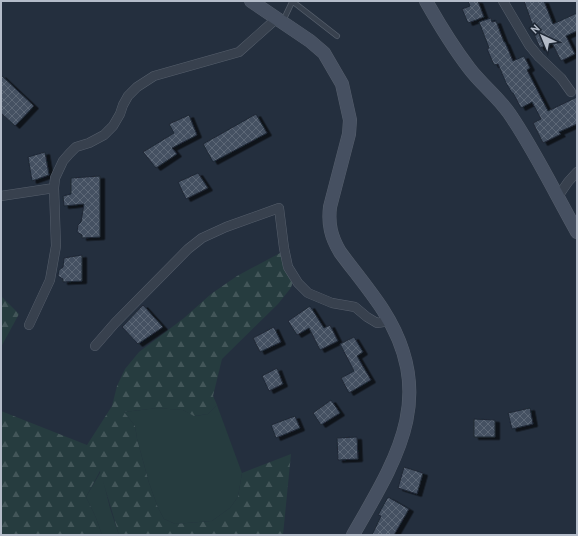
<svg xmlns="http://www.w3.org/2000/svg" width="578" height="536" viewBox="0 0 578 536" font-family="'PT Sans',sans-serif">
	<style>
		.grass { fill: #263c3f }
		.forest { fill: url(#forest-firs) }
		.building { fill: url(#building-cross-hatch); stroke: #1f2835; filter: url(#shadow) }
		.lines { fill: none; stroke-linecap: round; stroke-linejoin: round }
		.service-casing { stroke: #565f6c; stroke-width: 6 }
		.minor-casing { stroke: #565f6c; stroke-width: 10 }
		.secondary-casing { stroke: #565f6c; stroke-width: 14 }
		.service { stroke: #38414e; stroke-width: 4.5 }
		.minor { stroke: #38414e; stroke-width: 9 }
		.secondary { stroke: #465061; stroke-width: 13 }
	</style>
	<defs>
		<pattern id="forest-firs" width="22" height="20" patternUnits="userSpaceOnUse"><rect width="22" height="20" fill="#263c3f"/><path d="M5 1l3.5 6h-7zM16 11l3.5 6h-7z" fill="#435659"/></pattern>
		<pattern id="building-cross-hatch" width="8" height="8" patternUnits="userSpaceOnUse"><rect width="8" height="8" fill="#455162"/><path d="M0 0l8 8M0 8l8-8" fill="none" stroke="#5d6877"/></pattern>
		<filter id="shadow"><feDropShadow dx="4.5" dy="2.5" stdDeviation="0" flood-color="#0009"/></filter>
	</defs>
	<rect width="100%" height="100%" fill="#242f3e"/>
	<path class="grass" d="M217,405L242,473L238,497L230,508L212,521L175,524L164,519L158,508L149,483L137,439L135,426L124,412L157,408L183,410L195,416L208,414Z
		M101,471L110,508L119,535H102L96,518L86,497Z"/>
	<path class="forest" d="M280,253L292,280V285L290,289L278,304L222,359L213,396L217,405L208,414L194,416L183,410L157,408L124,412L135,426L137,439L149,483L158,508L164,519L175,524L212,521L230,508L238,497L242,473L291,454L283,535H240L236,534L235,535H119L100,471L86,497L96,518L102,535H1V411L87,445L112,406L117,386L125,369L139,352L184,318L211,294L237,276Z
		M1,296L19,314L1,347Z"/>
	<path class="building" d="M468,1H478L484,17L468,23L462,9L470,6Z
		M524,1H544L553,24L577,13V31L566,36L575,54L561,61L552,43L540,48L532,30L534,29Z
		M491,18L492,22L496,21L504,42H505L513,61L524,56L530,68L527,70L548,111L577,97V124L559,132L561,134L543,143L533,123L541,119L532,102L521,108L513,93H512L506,83L498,64L494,65L487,49L489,48L479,22Z
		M1,75L34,106L15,126L1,113Z
		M256,114L267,133L213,162L203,144Z
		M189,115L197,135L172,148L177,154L156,168L143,152L174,133L169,124Z
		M45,152L49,175L32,181L28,157Z
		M198,173L208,188L186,199L178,182Z
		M100,176V237L82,238V235L77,232L78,225L81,222L84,204L64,206L63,196L71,194V178Z
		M82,255V281L63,282V279L58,276L59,270L63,267L64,258Z
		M143,305L163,327L138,344L122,327Z
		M310,306L324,328L330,325L338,341L320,350L309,328L297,335L288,321Z
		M274,327L281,342L260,352L253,338Z
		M354,337L363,352L357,356L371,380L349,393L341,378L354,371L340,344Z
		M277,368L283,384L269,391L262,376Z
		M331,400L340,413L321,425L313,413Z
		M530,408L533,424L512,429L508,413Z
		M295,416L300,428L276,438L271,425Z
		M474,419L495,420V437H474Z
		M357,437L358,459L338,460L337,438Z
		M404,467L423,473L417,494L398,488Z
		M388,497L409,509L394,535H372L381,516L378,515Z"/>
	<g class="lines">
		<g class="service-casing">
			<path id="service" d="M292,1L337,36
				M283,21L292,2"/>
		</g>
		<g class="minor-casing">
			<path id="minor" d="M503,1L529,45L539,57L561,78L571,92
				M1,196L54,188
				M557,198L568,182L577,172
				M29,325L50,280L56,246L54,188L55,178L63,161L69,154L76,147L89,143L104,135L113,126L120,114L123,105L128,96L137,87L154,76L239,52L276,19
				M95,346L115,323L188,249L202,238L226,227L279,208L284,248L288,267L298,283L308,293L332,303L355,307L367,317L377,323L390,321"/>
		</g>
		<g class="secondary-casing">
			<path id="secondary" d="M251,1L310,41L324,53L342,84L350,120L349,134L330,207C328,224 331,237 340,252C354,271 370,290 383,310C438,396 397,458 353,535
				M426,1C439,24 453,47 469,68C481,84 497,96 509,113C534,149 555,193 577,232"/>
		</g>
		<use href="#service" class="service"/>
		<use href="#minor" class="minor"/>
		<use href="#secondary" class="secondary"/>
	</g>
	<rect width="578" height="536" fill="none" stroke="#b4bcc9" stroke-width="4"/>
	<g transform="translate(542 36) rotate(316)" stroke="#1d2633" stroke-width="3" paint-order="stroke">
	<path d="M0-3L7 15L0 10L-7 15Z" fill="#b4bcc9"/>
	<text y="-6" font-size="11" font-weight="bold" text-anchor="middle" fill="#b4bcc9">N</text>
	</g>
</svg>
